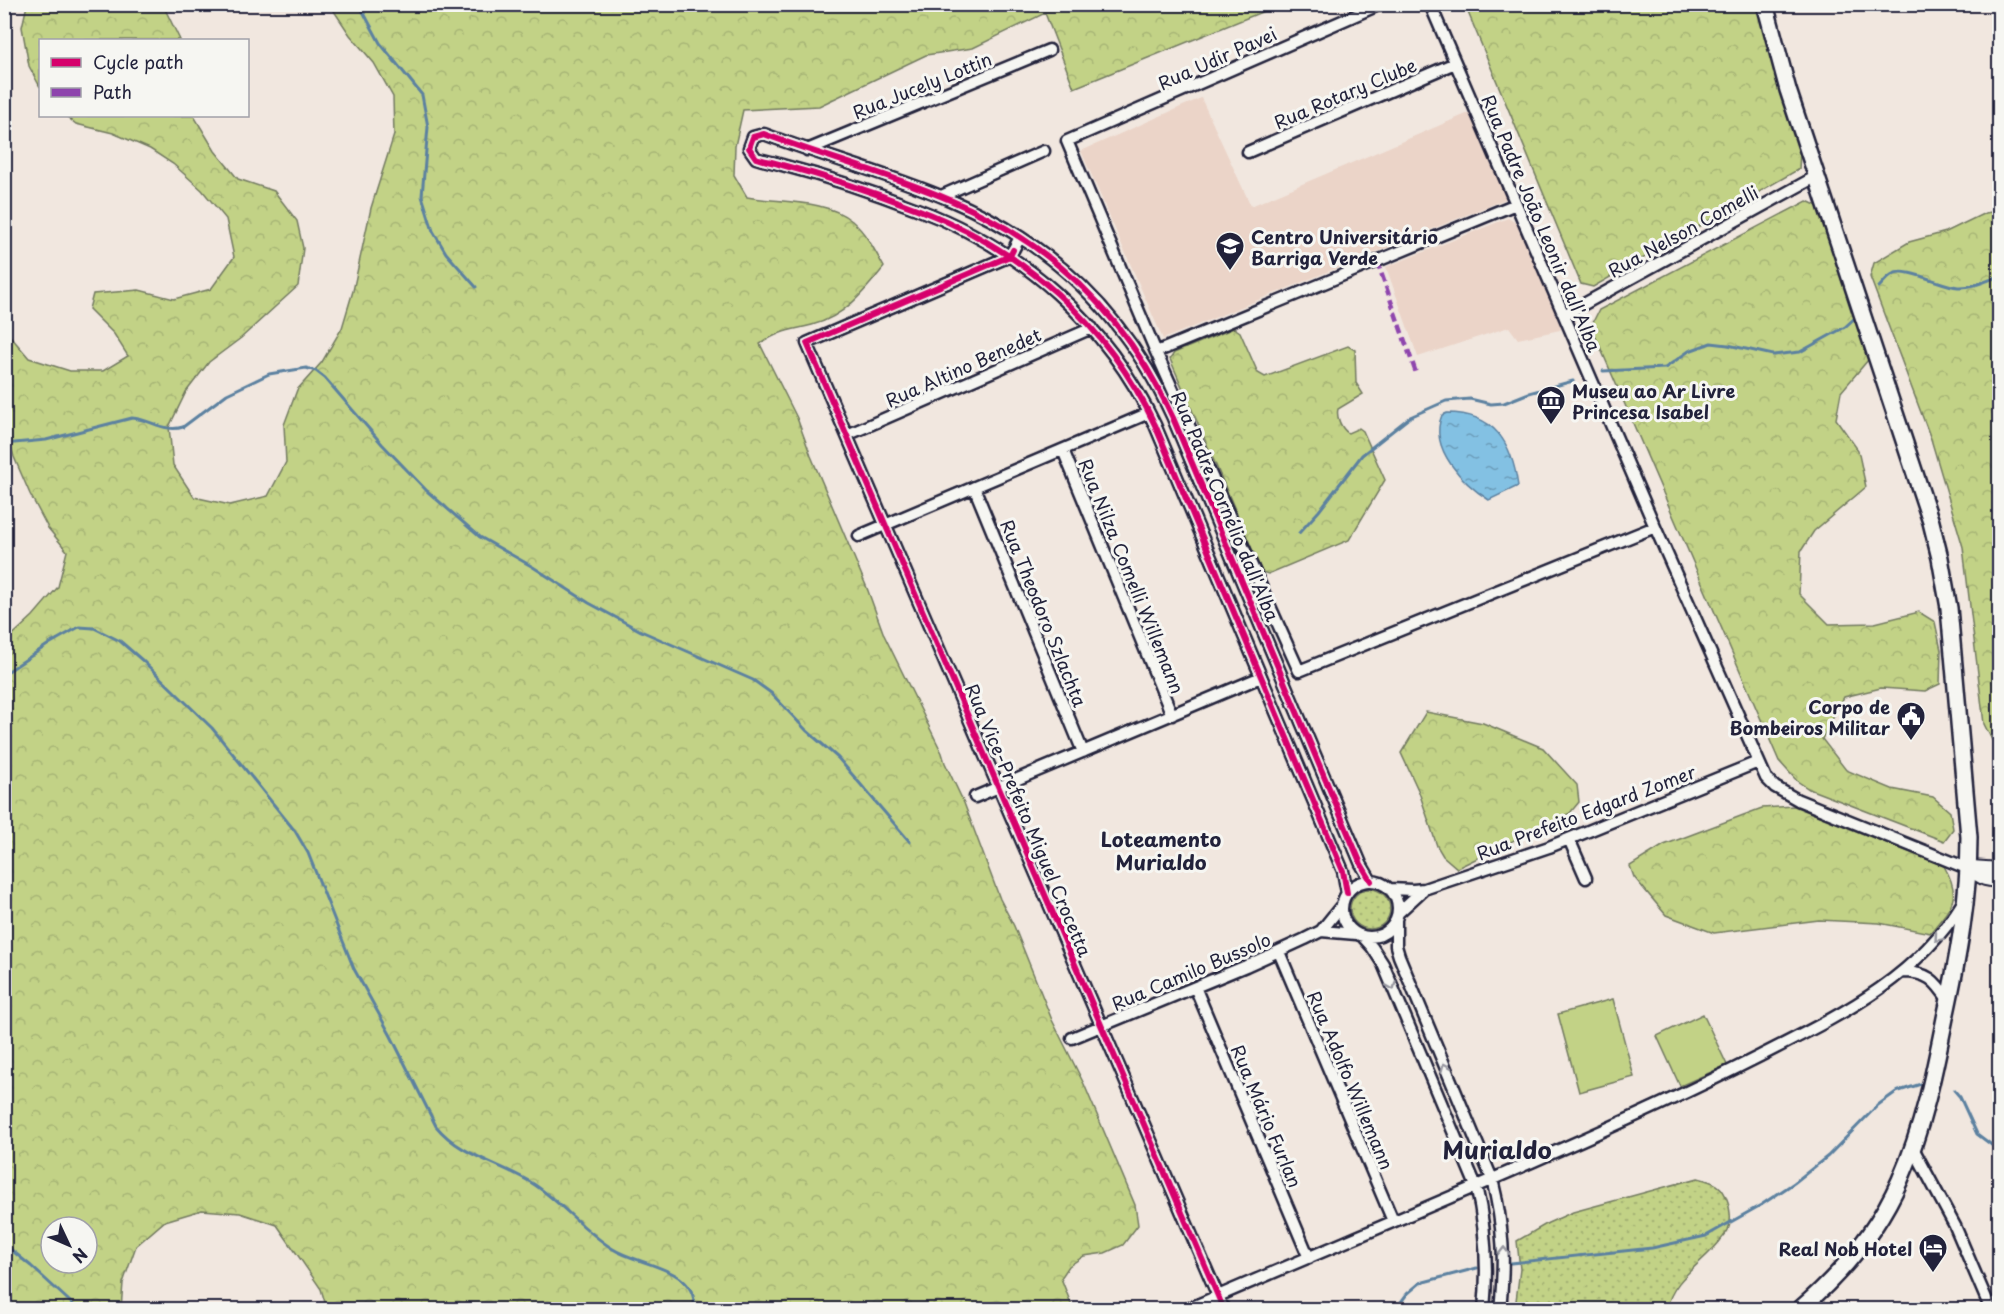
<svg xmlns="http://www.w3.org/2000/svg" width="2004" height="1314" viewBox="0 0 2004 1314" font-family="'Playpen Sans',sans-serif">
	<style>
		.built { fill: #ebd4c8 }
		.grass { fill: url(#grass-dots); stroke: #727a60; stroke-width: 1.5 }
		.forest { fill: url(#forest-crowns); stroke: #727a60; stroke-width: 1.5; fill-rule: evenodd }
		.garden { fill: #c2d286; stroke: #727a60; stroke-width: 1.5 }
		.water { fill: url(#water-ripples); stroke: #5c81a0; stroke-width: 1.5 }
		.lines { fill: none; stroke-linecap: round; stroke-linejoin: round }
		.stream { stroke: #5c81a0; stroke-width: 3 }
		.street-casing { stroke: #22223b; stroke-width: 15 }
		.secondary-casing { stroke: #22223b; stroke-width: 18 }
		.primary-casing { stroke: #22223b; stroke-width: 20 }
		.street { stroke: #f6f6f2; stroke-width: 10 }
		.secondary { stroke: #f6f6f2; stroke-width: 14 }
		.primary { stroke: #f6f6f2; stroke-width: 15 }
		.quiet { stroke: #8e44ad; stroke-width: 4.5; stroke-dasharray: 9 4.5; stroke-linecap: butt }
		.cycleway-casing { stroke: #f6f6f2; stroke-width: 10 }
		.cycleway { stroke: #d6006c; stroke-width: 6 }
		.oneway { stroke: #9797a0 }
		.labels { text-anchor: middle; dominant-baseline: central; stroke-width: 6; stroke-linejoin: round; paint-order: stroke }
		.street-label { font-size: 18px; fill: #22223b; stroke: #f6f6f2 }
		.poi-label { font-size: 18px; font-weight: bold; fill: #22223b; stroke: #f6f6f2; text-anchor: start }
		.neighbourhood-label { font-size: 20px; font-weight: bold; fill: #22223b; stroke: #f6f6f2 }
		.district-label { font-size: 24px; font-weight: bold; fill: #22223b; stroke: #f6f6f2 }
	</style>
	<defs>
		<pattern id="grass-dots" width="8" height="8" patternUnits="userSpaceOnUse" patternTransform="scale(1.5)"><rect width="8" height="8" fill="#c2d286"/><path d="M2 2h.1M6 6h.1" fill="none" stroke="#a6b475" stroke-width="1.8" stroke-linecap="round"/></pattern>
		<pattern id="forest-crowns" width="20" height="18" patternUnits="userSpaceOnUse" patternTransform="scale(1.5)"><rect width="20" height="18" fill="#c2d286"/><path d="M2 6a3 3 0 1 1 6 0M12 15a3 3 0 1 1 6 0" fill="none" stroke="#a6b475"/></pattern>
		<pattern id="water-ripples" width="26" height="14" patternUnits="userSpaceOnUse" patternTransform="scale(1.5)"><rect width="26" height="14" fill="#83c1e3"/><path d="M2 4q2-2 4 0t4 0M15 11q2-2 4 0t4 0" fill="none" stroke="#6b9cb9"/></pattern>
	</defs>
	<rect width="100%" height="100%" fill="#f1e7df"/>
	<filter id="ink" filterUnits="userSpaceOnUse"><feTurbulence type="fractalNoise" baseFrequency=".0167" numOctaves="2"/><feDisplacementMap in="SourceGraphic" scale="12" xChannelSelector="R" yChannelSelector="G"/><feConvolveMatrix kernelMatrix="1 2 1 2 8 2 1 2 1" color-interpolation-filters="sRGB"/></filter>
	<g filter="url(#ink)">
		<path class="built" d="M1201,98L1251,206L1471,112L1508,198L1163,339L1081,151Z
			M1508,218L1519,225L1563,323L1560,330L1518,339L1509,327L1418,357L1386,267Z"/>
		<path class="grass" d="M1350 909a20 20 0 1 1 40 0a20 20 0 1 1-40 0Z
			M1698,1178C1714,1182 1723,1185 1728,1202C1730,1211 1732,1221 1728,1230C1727,1233 1722,1238 1720,1241C1703,1263 1671,1280 1667,1309H1515L1520,1269L1517,1241L1548,1223L1573,1212Z"/>
		<path class="forest" d="M27,5H163L180,40H40V87L29,66L22,27Z
			M330,5H1279L1074,88L1045,13L973,48L926,55L819,106L743,110L735,146L734,175L747,197C779,203 826,199 852,221C867,234 875,251 884,267C864,292 844,317 812,325C789,331 781,330 760,344L797,418L811,456L867,588L884,635L942,753L945,763L964,803L1000,899L1014,926L1052,1020L1084,1084L1135,1205L1138,1225L1123,1245L1105,1253L1084,1256L1069,1266L1061,1278L1073,1309H327L321,1289L277,1225L240,1213L202,1210L165,1221L136,1246L123,1283L121,1309H5V642L33,616L58,587L67,551L48,528L30,494L14,457L5,427V325V330L29,358L70,371H103L128,356L114,334L89,309L93,294L139,290L174,299L211,289L234,257L226,219L202,190L173,164L150,149L113,133L76,124L66,116H194L215,151L238,179L274,191L297,221L303,248L298,286L241,338L209,362L186,392L169,427L173,465L194,497L230,505L268,496L286,462L284,425L297,390L322,362L342,328L353,291L371,208L394,135L393,97L374,63L350,35ZM51,1227H87V1263H51Z
			M1465,5H1758L1761,22L1800,151L1799,169L1593,287L1581,284Z
			M1807,201L1820,207L1868,360L1841,392L1836,419L1858,450L1866,487L1814,531L1801,551L1799,594L1829,624L1875,623L1919,612L1935,622L1941,650L1940,684L1925,691L1881,688L1844,697L1822,739L1846,770L1892,789L1933,797L1950,812L1953,829L1944,841L1809,789L1797,781L1779,761L1591,326L1599,310Z
			M1999,211H2000L1999,754L1984,724L1963,547L1931,439L1870,277L1874,263L1909,242L1946,232L1985,213Z
			M1234,328L1240,332L1258,373L1265,377L1348,346L1355,350L1356,383L1363,394L1338,409C1336,417 1341,428 1348,433L1359,428L1363,431L1385,480L1349,540L1268,574L1262,572L1170,359L1174,353Z
			M1426,712L1483,723L1543,748L1577,785L1579,802L1570,813L1457,868L1443,856L1437,846L1419,792L1401,753Z
			M1794,806L1944,866C1963,899 1951,907 1930,933L1879,923L1819,920L1714,933L1666,915L1634,877L1630,866L1664,845L1762,808Z"/>
		<path class="garden" d="M1613,999L1634,1077L1579,1092L1558,1014Z
			M1703,1014L1727,1065L1680,1086L1657,1036Z"/>
		<path class="water" d="M1447,413C1495,413 1512,443 1518,486L1489,500C1464,484 1428,449 1442,415Z"/>
		<g class="lines">
			<path class="stream" d="M359,4L380,43L422,95L428,127L422,196L433,231L446,253L476,287
				M1879,287C1883,283 1888,276 1893,274C1905,266 1942,286 1958,287C1972,288 1986,281 2000,276
				M1603,371L1665,368L1689,351L1711,343L1728,345L1773,355L1800,352L1845,327L1857,316
				M4,444L46,440L132,418C150,419 165,433 183,427L227,394L269,374L306,368L316,371L325,378L382,444L427,491L480,537L533,567L589,603L641,631L753,680L771,693L806,730L838,758L910,842
				M1299,533L1319,511L1362,455L1410,417L1446,401L1470,399L1491,404L1504,403L1529,393L1573,381
				M4,674L49,644L79,627L94,628L120,641L143,661L212,728L295,831L308,853L354,969L391,1036L436,1126C461,1157 504,1164 535,1185C563,1204 584,1231 613,1249C639,1266 699,1267 694,1310
				M1954,1090L1960,1097L1977,1134L1993,1146H2000
				M4,1244L31,1266L79,1310
				M1511,1263L1652,1248L1706,1236L1761,1205L1794,1183L1828,1156L1878,1105L1896,1092L1921,1084
				M1395,1310L1407,1294L1420,1283L1477,1268"/>
			<g class="street-casing">
				<path id="street" d="M1381,4L1067,141L1156,352L1299,671L1655,527
					M1430,4L1655,527L1766,778L1775,787L1798,800L1969,869
					M807,150L1049,50
					M1248,152L1455,63
					M941,196L1044,151
					M1020,237L1010,256L807,343L1224,1310
					M1564,315L1817,176
					M1156,352L1516,204
					M847,435L1092,328
					M1063,450L1172,715
					M974,487L1083,752
					M859,536L1149,413
					M975,797L1261,677
					M1569,839L1586,878
					M1342 909a28 28 0 1 1 56 0a28 28 0 1 1-56 0Z
					M1389,889L1413,890L1424,889L1549,847L1758,762
					M1347,893L1343,871L1155,425C1107,323 1021,248 917,209C873,192 828,177 782,165C774,162 764,161 756,158L749,148L753,137L764,134C825,157 890,174 950,200C1052,243 1127,317 1173,418L1361,864L1371,881
					M1398,913L1424,889
					M1396,920V946L1399,956L1492,1179C1504,1227 1505,1261 1500,1310
					M1321,931L1356,934
					M1362,936L1372,947L1383,964L1476,1186C1486,1227 1488,1268 1484,1310
					M1279,952L1393,1221
					M1902,972C1928,972 1935,980 1949,1001
					M1195,987L1309,1258
					M1072,1038L1246,966L1305,939L1321,931L1342,905
					M1913,1148L1955,1226L1991,1310
					M1188,1309C1308,1257 1430,1207 1550,1154C1621,1123 1691,1091 1760,1056C1838,1016 1916,980 1963,902"/>
			</g>
			<g class="secondary-casing">
				<path id="secondary" d="M1971,868L2000,870
					M1969,869L1985,878L2000,881"/>
			</g>
			<g class="primary-casing">
				<path id="primary" d="M1765,4L1788,90L1931,522L1940,558L1949,608L1969,837C1969,898 1958,958 1945,1018C1934,1073 1923,1128 1900,1180C1878,1230 1840,1275 1799,1310"/>
			</g>
			<use href="#street" class="street"/>
			<use href="#secondary" class="secondary"/>
			<use href="#primary" class="primary"/>
			<path class="quiet" d="M1377,261L1416,373"/>
			<g class="cycleway-casing">
				<path id="cycleway" d="M1013,250L1010,256L807,343L1224,1310
					M1347,893L1343,871L1155,425C1107,323 1021,248 917,209C873,192 828,177 782,165C774,162 764,161 756,158L749,148L753,137L764,134C825,157 890,174 950,200C1052,243 1127,317 1173,418L1361,864L1371,881"/>
			</g>
			<use href="#cycleway" class="cycleway"/>
		</g>
		<defs><path id="oneway-chevron" d="M-2-3.5L2.5 0L-2 3.5" fill="none" stroke-width="1.6" stroke-linecap="round" stroke-linejoin="round" transform="scale(1.5)"/></defs>
		<g class="oneway">
			<use href="#oneway-chevron" transform="translate(1938 938) rotate(131)"/>
			<use href="#oneway-chevron" transform="translate(1392 986) rotate(67)"/>
			<use href="#oneway-chevron" transform="translate(1445 1067) rotate(-113)"/>
			<use href="#oneway-chevron" transform="translate(1504 1251) rotate(-90)"/>
		</g>
	</g>
	<defs>
		<g id="university-pin" transform="scale(1.5)"><path d="M0 17L-7.5 6A9.5 9.5 0 1 1 7.5 6Z" fill="#22223b" stroke="#f6f6f2"/><path d="M0-5L7-2L0 1L-7-2ZM-4 1L0 2.5L4 1V4Q0 6-4 4Z" fill="#fff"/></g>
		<g id="museum-pin" transform="scale(1.5)"><path d="M0 17L-7.5 6A9.5 9.5 0 1 1 7.5 6Z" fill="#22223b" stroke="#f6f6f2"/><path d="M0-6L6-3V-2H-6V-3ZM-5-1h2V3h-2ZM-1-1h2V3h-2ZM3-1h2V3H3ZM-6 4H6V6H-6Z" fill="#fff"/></g>
		<g id="civic-pin" transform="scale(1.5)"><path d="M0 17L-7.5 6A9.5 9.5 0 1 1 7.5 6Z" fill="#22223b" stroke="#f6f6f2"/><path d="M-.6-6.5H3V-4.5H.6V-3L4-1V1h2V6H-6V1h2V-1L-.6-3ZM-1.2 2.5V6h2.4V2.5Z" fill="#fff"/></g>
		<g id="hotel-pin" transform="scale(1.5)"><path d="M0 17L-7.5 6A9.5 9.5 0 1 1 7.5 6Z" fill="#22223b" stroke="#f6f6f2"/><path d="M-6-4.5h1.5V1H6V5H4.5V3h-9V5H-6ZM-4 0a1.8 1.8 0 1 1 3.6 0ZM.5 0V-2.5h3Q6-2.5 6 0Z" fill="#fff"/></g>
	</defs>
	<g fill-rule="evenodd">
		<use href="#university-pin" x="1230" y="246"/>
		<use href="#museum-pin" x="1551" y="400"/>
		<use href="#civic-pin" x="1911" y="716"/>
		<use href="#hotel-pin" x="1933" y="1248"/>
	</g>
	<g class="labels">
		<g class="street-label">
			<text transform="translate(1217 58) rotate(-24)">Rua Udir Pavei</text>
			<text transform="translate(922 85) rotate(-22)">Rua Jucely Lottin</text>
			<text transform="translate(1345 93) rotate(-23)">Rua Rotary Clube</text>
			<text transform="translate(1542 223) rotate(67)">Rua Padre João Leonir dall'Alba</text>
			<text transform="translate(1683 231) rotate(-29)">Rua Nelson Comelli</text>
			<text transform="translate(963 367) rotate(-24)">Rua Altino Benedet</text>
			<text transform="translate(1226 506) rotate(67)">Rua Padre Cornélio dall'Alba</text>
			<text transform="translate(1132 576) rotate(68)">Rua Nilza Comelli Willemann</text>
			<text transform="translate(1044 613) rotate(68)">Rua Theodoro Szlachta</text>
			<text transform="translate(1586 812) rotate(-21)">Rua Prefeito Edgard Zomer</text>
			<text transform="translate(1029 820) rotate(67)">Rua Vice-Prefeito Miguel Crocetta</text>
			<text transform="translate(1191 971) rotate(-23)">Rua Camilo Bussolo</text>
			<text transform="translate(1351 1080) rotate(67)">Rua Adolfo Willemann</text>
			<text transform="translate(1267 1116) rotate(67)">Rua Mário Furlan</text>
		</g>
		<g class="poi-label">
			<text x="1251" y="236">Centro Universitário<tspan x="1251" dy="21">Barriga Verde</tspan></text>
			<text x="1572" y="390">Museu ao Ar Livre<tspan x="1572" dy="21">Princesa Isabel</tspan></text>
			<text x="1890" y="706" text-anchor="end">Corpo de<tspan x="1890" dy="21">Bombeiros Militar</tspan></text>
			<text x="1912" y="1248" text-anchor="end">Real Nob Hotel</text>
		</g>
		<g class="neighbourhood-label">
			<text x="1161" y="839">Loteamento<tspan x="1161" dy="23">Murialdo</tspan></text>
		</g>
		<g class="district-label">
			<text x="1497" y="1149">Murialdo</text>
		</g>
	</g>
	<rect width="2004" height="1314" fill="none" stroke="#f6f6f2" stroke-width="24"/>
	<rect x="12" y="12" width="1980" height="1290" fill="none" stroke="#22223b" stroke-width="2" filter="url(#ink)"/>
	<rect x="39" y="39" width="210" height="78" fill="#f6f6f2" stroke="#a1a1a9" stroke-width="1.5"/>
	<rect x="51" y="58" width="30" height="9" fill="#d6006c" stroke="#a1a1a9" stroke-width="1.5"/>
	<text x="93" y="69" font-size="18" fill="#22223b">Cycle path</text>
	<rect x="51" y="88" width="30" height="9" fill="#8e44ad" stroke="#a1a1a9" stroke-width="1.5"/>
	<text x="93" y="99" font-size="18" fill="#22223b">Path</text>
	<g transform="translate(69 1245) rotate(134)"><circle r="28" fill="#f6f6f2" stroke="#a1a1a9" stroke-width="1.5"/>
	<path d="M0-4.5L10 22L0 15L-10 22Z" fill="#22223b"/>
	<text y="-9" font-size="16" font-weight="bold" text-anchor="middle" fill="#22223b">N</text>
	</g>
</svg>
